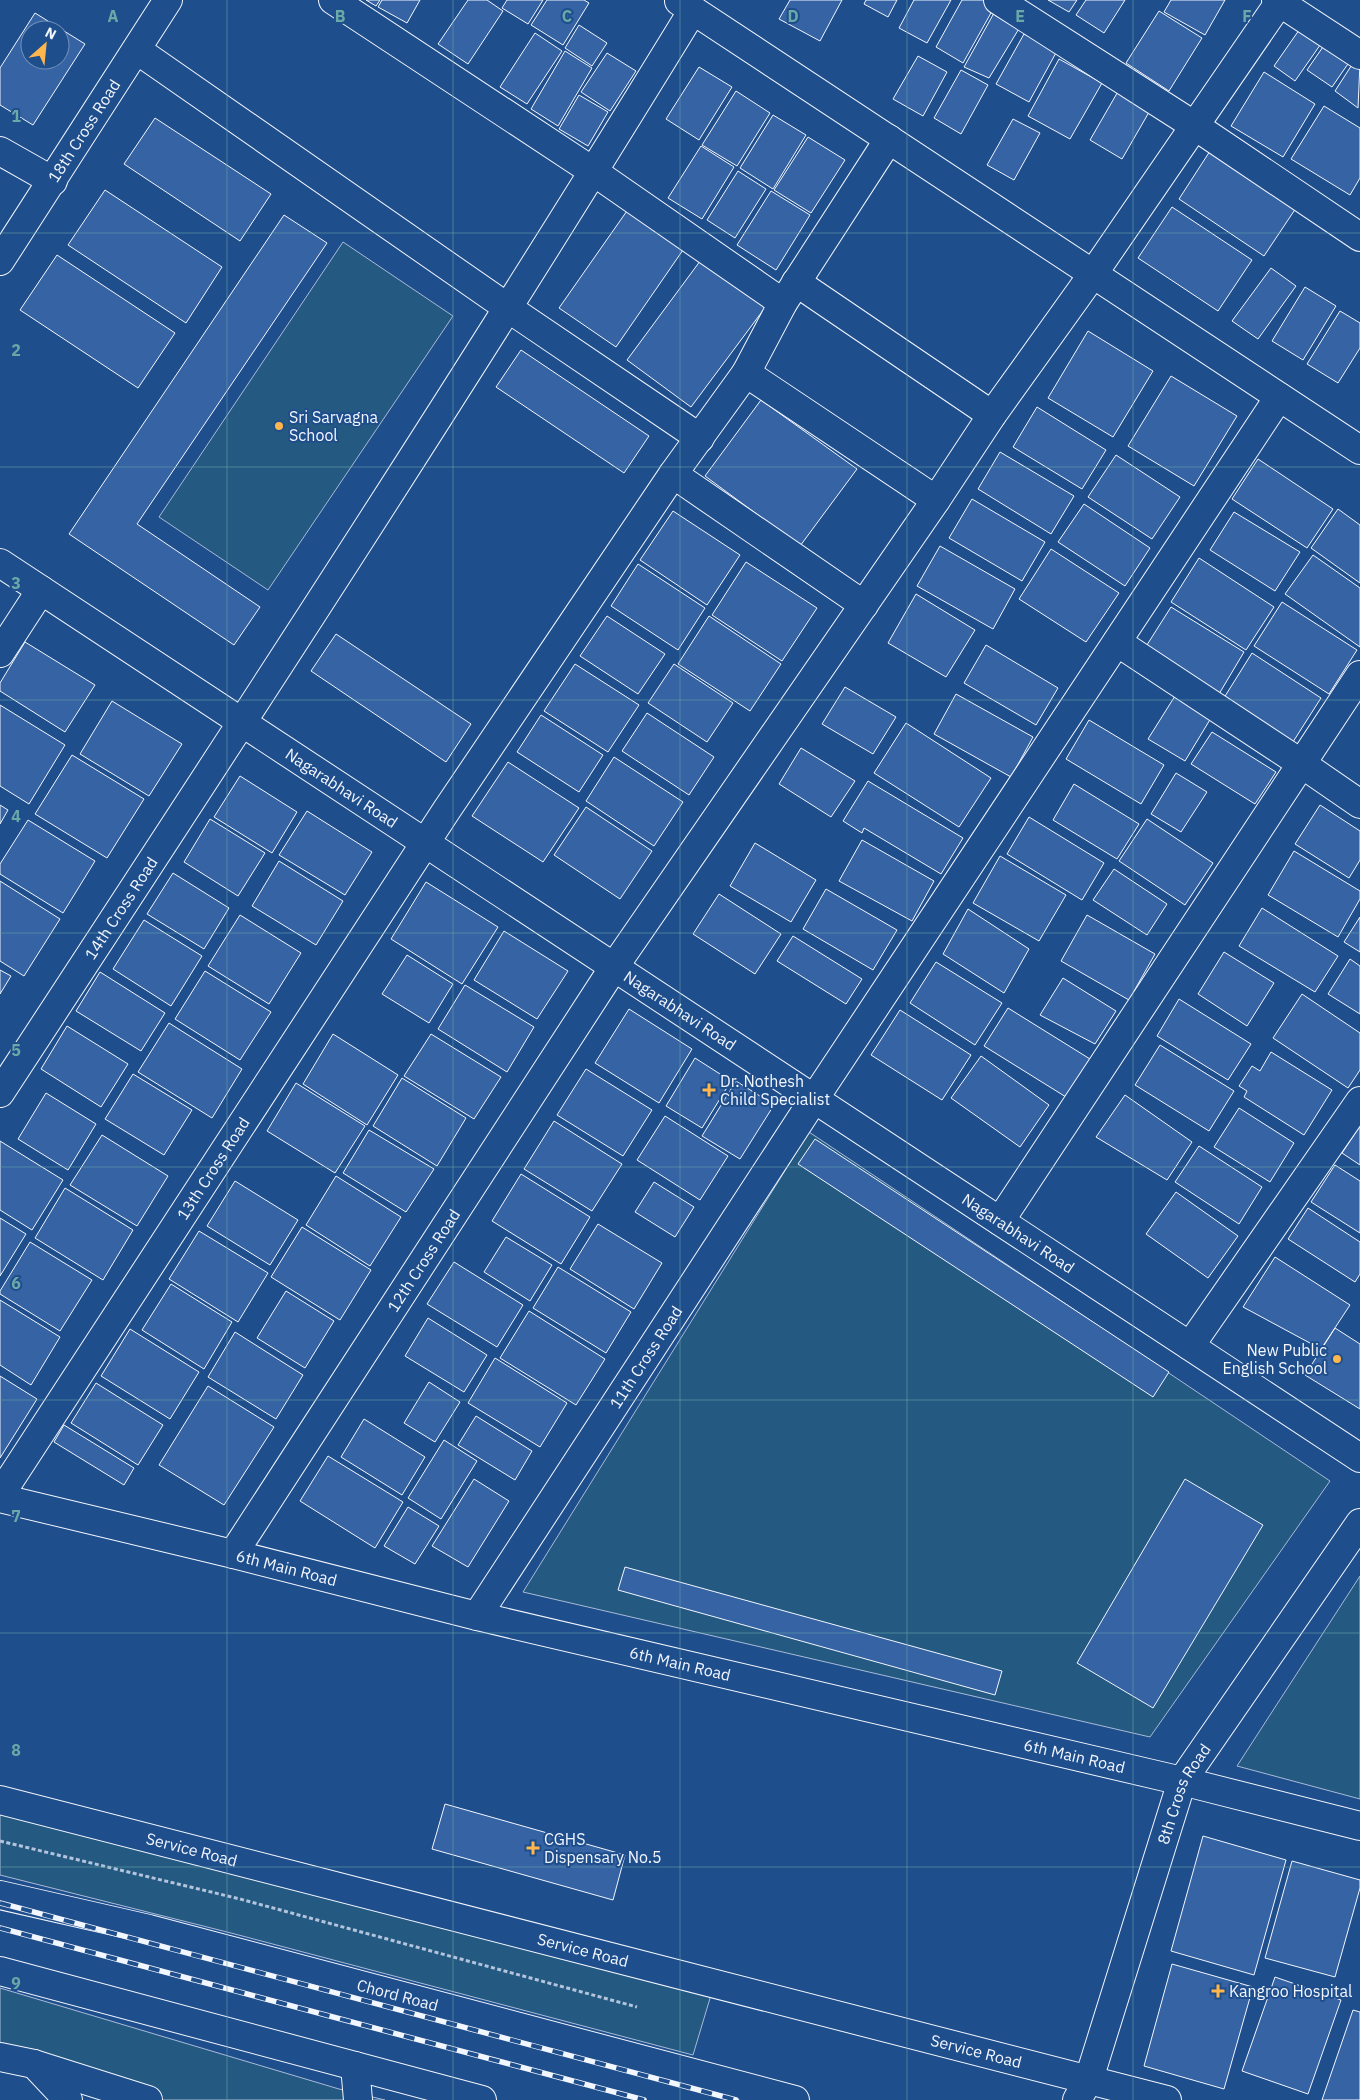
<svg xmlns="http://www.w3.org/2000/svg" width="1360" height="2100" viewBox="0 0 1360 2100" font-family="'IBM Plex Sans',sans-serif">
	<style>
		.green { fill: #245a82; stroke: #a8bbd7 }
		.building { fill: #3563a3; stroke: #f2f6ff; fill-rule: evenodd }
		.lines { fill: none; stroke-linecap: round; stroke-linejoin: round }
		.minor-casing { stroke: #f2f6ff; stroke-width: 30 }
		.tertiary-casing { stroke: #f2f6ff; stroke-width: 30 }
		.secondary-casing { stroke: #f2f6ff; stroke-width: 30 }
		.primary-casing { stroke: #f2f6ff; stroke-width: 30 }
		.path { stroke: #b3c4dc; stroke-width: 3; stroke-dasharray: 4 2.5; stroke-linecap: butt }
		.minor { stroke: #1f4e8c; stroke-width: 28 }
		.tertiary { stroke: #1f4e8c; stroke-width: 28 }
		.secondary { stroke: #1f4e8c; stroke-width: 28 }
		.primary { stroke: #1f4e8c; stroke-width: 28 }
		.rail-casing { stroke: #f2f6ff; stroke-width: 5.5 }
		.rail { stroke: #1f4e8c; stroke-width: 4; stroke-dasharray: 11; stroke-linecap: butt }
		.grid { fill: none; stroke: #6aa9a8; stroke-width: 1; stroke-opacity: 0.55 }
		.poi-dot { fill: #ffb74d; stroke: #1f4e8c; stroke-width: 2 }
		.labels { text-anchor: middle; dominant-baseline: central; stroke-width: 4; stroke-linejoin: round; paint-order: stroke }
		.street-label { font-size: 16px; fill: #f2f6ff; stroke: #1f4e8c }
		.poi-label { font-size: 16px; fill: #f2f6ff; stroke: #1f4e8c; text-anchor: start }
		.grid-label { font-size: 16px; text-anchor: middle; font-weight: bold; fill: #6aa9a8; stroke: #1f4e8c; stroke-width: 4; stroke-linejoin: round; paint-order: stroke }
	</style>
	<rect width="100%" height="100%" fill="#1f4e8c"/>
	<path class="green" d="M343,242L453,316L268,590L159,517Z
		M809,1132L1330,1481L1150,1737L523,1592Z
		M1360,1576V1799L1237,1766Z
		M0,1808L711,1995L693,2055L231,1933L0,1875Z
		M0,1988L339,2089L385,2100H134L0,2064Z"/>
	<path class="building" d="M366,0H380L376,6Z
		M382,0H420L407,23L378,7Z
		M468,0H487L503,11L468,64L438,44Z
		M507,0H543L528,24L502,8Z
		M547,0H584L589,3L563,45L531,25Z
		M790,0H842L820,41L779,19Z
		M866,0H897L888,17L864,4Z
		M914,0H951L927,43L899,28Z
		M962,0H989L996,4L963,63L936,47Z
		M1048,0H1077L1069,12Z
		M1086,0H1125L1104,33L1076,15Z
		M1171,0H1225L1205,35L1164,12Z
		M1159,11L1202,38L1169,91L1126,63Z
		M35,13L85,44L33,125L0,105V68ZM30,30H60V60H30Z
		M994,13L1020,27L989,78L964,67Z
		M1304,23L1325,38L1295,81L1274,66Z
		M579,25L607,43L592,66L565,48Z
		M535,33L562,51L527,104L500,87Z
		M1024,34L1057,51L1029,102L996,84Z
		M1327,41L1352,58L1332,87L1307,70Z
		M565,51L592,68L558,126L531,109Z
		M607,53L636,71L610,111L581,92Z
		M918,56L947,72L923,116L893,99Z
		M1059,59L1102,83L1070,139L1028,116Z
		M1355,60L1360,63L1358,108L1335,91Z
		M699,67L732,87L699,140L666,119Z
		M961,70L988,85L961,134L934,118Z
		M1264,72L1315,104L1283,157L1231,126Z
		M1120,88L1152,107L1122,159L1090,140Z
		M736,91L770,113L737,166L702,145Z
		M579,95L608,112L588,146L559,129Z
		M1324,106L1360,128V178L1350,195L1291,159Z
		M773,115L806,135L773,189L740,168Z
		M155,118L271,194L240,241L124,164Z
		M1013,119L1040,133L1014,180L987,165Z
		M808,137L845,160L811,213L774,190Z
		M701,146L734,167L702,219L668,198Z
		M1210,151L1296,208L1264,256L1179,199Z
		M738,171L766,189L735,238L707,220Z
		M105,190L222,267L186,323L68,245Z
		M771,191L810,215L776,270L737,245Z
		M636,198L692,237L616,347L559,308Z
		M1172,207L1252,260L1218,311L1138,258Z
		M284,215L327,243L137,524L260,607L234,645L69,534Z
		M709,249L773,297L691,407L627,360Z
		M57,255L175,333L138,388L20,310Z
		M1271,268L1296,286L1258,339L1232,321Z
		M1305,287L1336,306L1303,360L1272,341Z
		M1340,311L1360,323V348L1338,383L1307,364Z
		M1088,331L1153,371L1113,437L1048,398Z
		M521,350L649,436L624,473L496,387Z
		M1171,376L1237,416L1194,486L1128,446Z
		M761,400L857,469L800,546L705,476Z
		M1037,407L1106,450L1082,489L1013,447Z
		M1000,452L1074,496L1051,534L978,489Z
		M1116,455L1180,497L1152,539L1088,497Z
		M1258,459L1333,509L1307,548L1232,499Z
		M972,499L1045,542L1022,581L949,538Z
		M1084,504L1150,548L1125,586L1058,542Z
		M1338,509L1360,525V583L1311,548Z
		M673,511L740,555L707,605L640,560Z
		M1234,512L1300,552L1275,591L1210,550Z
		M940,546L1015,589L993,629L917,586Z
		M1051,549L1119,593L1086,642L1019,599Z
		M1313,555L1360,588V647L1285,594Z
		M1199,558L1274,607L1246,650L1171,602Z
		M746,562L817,608L782,661L712,615Z
		M638,564L705,608L678,650L611,606Z
		M916,594L975,630L946,677L888,643Z
		M1282,602L1357,650L1329,694L1254,646Z
		M1171,607L1244,652L1219,694L1145,648Z
		M607,616L665,654L638,694L580,656Z
		M709,616L781,664L750,711L678,664Z
		M336,634L471,724L446,762L311,671Z
		M25,642L95,685L65,732L0,691V683Z
		M986,645L1058,688L1036,725L964,683Z
		M1252,653L1321,698L1291,745L1222,701Z
		M575,664L639,705L608,752L544,711Z
		M674,664L733,703L707,742L648,703Z
		M845,687L896,717L873,754L822,724Z
		M956,694L1033,737L1011,777L934,734Z
		M1175,696L1211,718L1185,761L1148,739Z
		M112,701L182,744L149,796L80,754Z
		M0,705L65,745L29,804L0,786Z
		M647,713L714,757L689,795L622,751Z
		M541,715L603,755L579,792L517,752Z
		M1089,720L1164,765L1141,804L1066,759Z
		M906,723L991,778L959,827L874,773Z
		M1212,732L1276,772L1255,804L1191,764Z
		M801,748L855,781L831,817L779,784Z
		M72,755L144,799L107,858L35,814Z
		M614,757L683,802L654,846L586,801Z
		M508,762L579,808L543,862L472,816Z
		M1176,773L1207,792L1181,832L1151,814Z
		M240,776L297,812L272,853L214,817Z
		M868,781L963,838L941,874L864,828L862,833L843,821Z
		M1074,784L1139,824L1117,859L1053,820Z
		M0,805L8,810L0,824Z
		M1320,805L1360,831V860L1349,878L1295,844Z
		M586,807L652,851L620,899L554,855Z
		M307,811L372,852L345,895L279,855Z
		M1029,817L1104,863L1082,900L1007,854Z
		M210,819L265,853L238,896L184,862Z
		M1147,819L1213,863L1185,905L1119,861Z
		M28,820L95,861L63,913L0,874V864Z
		M862,840L934,881L912,921L839,881Z
		M755,843L816,880L791,922L730,886Z
		M1294,851L1360,891V899L1338,937L1268,895Z
		M1000,856L1066,895L1039,941L973,903Z
		M279,861L343,901L316,945L252,906Z
		M1114,869L1167,904L1147,935L1093,900Z
		M173,873L229,908L204,949L147,914Z
		M0,881L60,919L24,976L0,961Z
		M426,882L498,927L462,984L391,939Z
		M826,889L897,930L873,970L803,929Z
		M719,894L781,934L755,974L693,934Z
		M1262,908L1338,956L1315,992L1239,946Z
		M968,909L1029,949L1004,993L943,954Z
		M240,915L301,953L269,1004L208,966Z
		M1087,915L1155,954L1129,1000L1061,961Z
		M1360,917V952L1344,942Z
		M144,920L202,956L171,1006L113,969Z
		M504,931L568,971L537,1019L474,980Z
		M793,936L862,979L846,1004L777,961Z
		M1224,952L1274,983L1247,1026L1198,994Z
		M407,955L453,984L429,1023L382,994Z
		M1350,959L1360,966V1014L1328,994Z
		M936,962L1002,1003L975,1045L910,1003Z
		M0,970L11,976L0,994Z
		M205,971L271,1012L240,1060L175,1019Z
		M100,972L165,1013L141,1051L76,1011Z
		M1063,978L1116,1011L1095,1044L1040,1015Z
		M465,985L534,1027L507,1072L438,1029Z
		M1302,994L1360,1033V1070L1348,1088L1273,1038Z
		M1179,999L1251,1044L1228,1080L1157,1036Z
		M1008,1008L1090,1059L1066,1097L984,1046Z
		M629,1009L692,1049L659,1103L595,1063Z
		M900,1010L971,1055L942,1100L871,1055Z
		M169,1023L242,1069L212,1118L138,1072Z
		M67,1026L128,1064L101,1107L41,1069Z
		M333,1034L398,1075L367,1125L303,1084Z
		M431,1034L501,1077L474,1119L404,1076Z
		M1160,1045L1234,1091L1209,1131L1135,1085Z
		M1271,1052L1332,1090L1304,1135L1244,1097L1247,1091L1239,1086L1252,1066L1260,1071Z
		M981,1056L1049,1105L1020,1147L951,1098Z
		M695,1058L731,1081L702,1128L666,1106Z
		M586,1069L652,1110L623,1156L557,1115Z
		M133,1074L192,1110L164,1155L105,1119Z
		M402,1078L466,1118L437,1166L373,1126Z
		M736,1081L774,1105L740,1159L702,1136Z
		M296,1083L365,1126L335,1173L267,1131Z
		M46,1093L96,1124L68,1170L18,1139Z
		M1125,1095L1192,1142L1167,1180L1096,1137Z
		M1239,1108L1294,1143L1270,1182L1214,1147Z
		M665,1116L728,1156L700,1200L637,1160Z
		M554,1121L622,1164L592,1211L524,1169Z
		M1360,1126V1165L1342,1153Z
		M369,1130L434,1169L406,1212L343,1173Z
		M102,1135L168,1176L137,1226L70,1185Z
		M815,1139L1169,1372L1153,1397L798,1164Z
		M0,1141L63,1180L32,1230L0,1210Z
		M1199,1146L1262,1187L1239,1224L1175,1182Z
		M1335,1165L1360,1181V1233L1311,1202Z
		M521,1174L590,1217L561,1264L492,1221Z
		M336,1176L401,1217L370,1266L306,1225Z
		M235,1181L298,1220L270,1265L207,1226Z
		M654,1182L694,1207L675,1237L635,1212Z
		M65,1188L133,1230L103,1280L35,1238Z
		M1176,1192L1238,1236L1208,1278L1146,1234Z
		M1308,1208L1360,1242V1274L1355,1282L1288,1239Z
		M0,1218L26,1234L0,1276Z
		M598,1224L662,1263L634,1309L570,1269Z
		M302,1227L371,1270L340,1320L271,1277Z
		M199,1231L268,1273L238,1322L169,1279Z
		M506,1237L552,1265L530,1301L484,1272Z
		M30,1242L92,1280L60,1331L0,1294V1291Z
		M1275,1257L1350,1305L1321,1349L1243,1307Z
		M454,1262L523,1305L497,1347L427,1304Z
		M558,1267L631,1312L606,1353L533,1308Z
		M171,1284L232,1322L204,1369L142,1330Z
		M286,1291L334,1321L305,1368L257,1338Z
		M0,1300L60,1337L31,1385L0,1365Z
		M529,1311L605,1359L576,1405L500,1358Z
		M428,1318L487,1355L464,1392L405,1356Z
		M1335,1328L1360,1344V1409L1305,1375Z
		M130,1329L199,1372L170,1419L101,1376Z
		M235,1332L303,1375L276,1419L208,1377Z
		M495,1358L567,1403L540,1447L468,1403Z
		M0,1376L37,1399L0,1458Z
		M429,1382L460,1402L435,1442L404,1423Z
		M96,1383L163,1425L138,1465L71,1423Z
		M208,1386L274,1427L224,1505L159,1465Z
		M476,1416L532,1451L515,1480L458,1445Z
		M364,1419L425,1457L402,1495L341,1457Z
		M64,1425L134,1468L124,1485L54,1442Z
		M444,1440L477,1461L441,1519L408,1498Z
		M328,1456L403,1502L375,1548L300,1501Z
		M474,1479L509,1501L468,1567L432,1546Z
		M1185,1479L1263,1525L1153,1708L1077,1663Z
		M408,1507L439,1526L415,1564L384,1546Z
		M625,1567L1002,1671L995,1695L618,1590Z
		M445,1804L625,1855L613,1900L432,1849Z
		M1203,1836L1286,1860L1254,1975L1171,1951Z
		M1292,1861L1360,1880V1888L1335,1977L1265,1958Z
		M1172,1964L1253,1987L1224,2089L1144,2066Z
		M1275,1977L1341,2000L1308,2094L1242,2071Z
		M1353,2010L1360,2012V2100H1322Z"/>
	<g class="lines">
		<g class="minor-casing">
			<g id="minor">
				<path d="M333,0L594,172L783,303"/>
				<path d="M998,0L1195,126L1360,237"/>
				<path d="M1276,0L1360,55"/>
				<path d="M679,1L1360,450"/>
				<path d="M137,50L508,308L700,438"/>
				<path d="M0,151L53,181"/>
				<path d="M796,282L992,415"/>
				<path d="M746,373L783,303L889,139"/>
				<path d="M673,474L746,373L936,500"/>
				<path d="M1117,642L1302,764L1360,804"/>
				<path d="M0,653L41,590"/>
				<path id="s1" d="M0,1093C235,734 469,376 693,10"/>
				<path d="M1000,1221L1360,675"/>
				<path d="M1190,1346L1360,1101"/>
				<path id="s2" d="M0,1495L446,811L673,474L864,605"/>
				<path id="s3" d="M233,1554L614,967"/>
				<path id="s4" d="M477,1616L814,1099L1279,397"/>
				<path d="M34,2064L68,2100"/>
			</g>
		</g>
		<g class="tertiary-casing">
			<g id="tertiary">
				<path id="s5" d="M0,261L168,0"/>
				<path d="M614,967L936,500L992,415L1093,274L1281,0"/>
				<path id="s6" d="M0,1498L233,1554L477,1616L1182,1781L1360,1826"/>
				<path id="s7" d="M0,1800L1167,2100"/>
				<path d="M0,2057L34,2064L148,2100"/>
			</g>
		</g>
		<g class="secondary-casing">
			<g id="secondary">
				<path id="s8" d="M0,563L1360,1458"/>
				<path id="s9" d="M1077,2100L1089,2079L1182,1781L1360,1523"/>
			</g>
		</g>
		<g class="primary-casing">
			<g id="primary">
				<path id="s10" d="M0,1895L149,1929L795,2100"/>
				<path d="M0,1971L482,2100"/>
				<path d="M355,2066L358,2100"/>
			</g>
		</g>
		<path class="path" d="M0,1841L240,1899L637,2007"/>
		<use href="#minor" class="minor"/>
		<use href="#tertiary" class="tertiary"/>
		<use href="#secondary" class="secondary"/>
		<use href="#primary" class="primary"/>
		<g class="rail-casing">
			<path id="rail" d="M0,1903L736,2100
				M0,1928L644,2100"/>
		</g>
		<use href="#rail" class="rail"/>
	</g>
	<path class="grid" d="M227,0V2100M453,0V2100M680,0V2100M907,0V2100M1133,0V2100M0,233H1360M0,467H1360M0,700H1360M0,933H1360M0,1167H1360M0,1400H1360M0,1633H1360M0,1867H1360"/>
	<g class="poi-dot">
		<circle cx="279" cy="426" r="5"/>
		<path d="M706.5 1082.5h5v5h5v5h-5v5h-5v-5h-5v-5h5z"/>
		<circle cx="1337" cy="1359" r="5"/>
		<path d="M530.5 1840.5h5v5h5v5h-5v5h-5v-5h-5v-5h5z"/>
		<path d="M1215.5 1983.5h5v5h5v5h-5v5h-5v-5h-5v-5h5z"/>
	</g>
	<g class="labels">
		<g class="street-label">
			<text stroke="none"><textPath href="#s5" startOffset="155">18th Cross Road</textPath></text>
			<text stroke="none"><textPath href="#s8" startOffset="409">Nagarabhavi Road</textPath></text>
			<text stroke="none"><textPath href="#s1" startOffset="221">14th Cross Road</textPath></text>
			<text stroke="none"><textPath href="#s8" startOffset="814">Nagarabhavi Road</textPath></text>
			<text stroke="none"><textPath href="#s2" startOffset="390">13th Cross Road</textPath></text>
			<text stroke="none"><textPath href="#s8" startOffset="1219">Nagarabhavi Road</textPath></text>
			<text stroke="none"><textPath href="#s3" startOffset="350">12th Cross Road</textPath></text>
			<text stroke="none"><textPath href="#s4" startOffset="309">11th Cross Road</textPath></text>
			<text stroke="none"><textPath href="#s6" startOffset="295">6th Main Road</textPath></text>
			<text stroke="none"><textPath href="#s6" startOffset="700">6th Main Road</textPath></text>
			<text stroke="none"><textPath href="#s6" startOffset="1105">6th Main Road</textPath></text>
			<text stroke="none"><textPath href="#s9" startOffset="325">8th Cross Road</textPath></text>
			<text stroke="none"><textPath href="#s7" startOffset="198">Service Road</textPath></text>
			<text stroke="none"><textPath href="#s7" startOffset="602">Service Road</textPath></text>
			<text stroke="none"><textPath href="#s10" startOffset="410">Chord Road</textPath></text>
			<text stroke="none"><textPath href="#s7" startOffset="1008">Service Road</textPath></text>
		</g>
		<g class="poi-label">
			<text x="289" y="417">Sri Sarvagna<tspan x="289" dy="18">School</tspan></text>
			<text x="720" y="1081">Dr. Nothesh<tspan x="720" dy="18">Child Specialist</tspan></text>
			<text x="1327" y="1350" text-anchor="end">New Public<tspan x="1327" dy="18">English School</tspan></text>
			<text x="544" y="1839">CGHS<tspan x="544" dy="18">Dispensary No.5</tspan></text>
			<text x="1229" y="1991">Kangroo Hospital</text>
		</g>
	</g>
	<g class="grid-label">
		<text x="113" y="22">A</text>
		<text x="340" y="22">B</text>
		<text x="567" y="22">C</text>
		<text x="793" y="22">D</text>
		<text x="1020" y="22">E</text>
		<text x="1247" y="22">F</text>
		<text x="16" y="122">1</text>
		<text x="16" y="356">2</text>
		<text x="16" y="589">3</text>
		<text x="16" y="822">4</text>
		<text x="16" y="1056">5</text>
		<text x="16" y="1289">6</text>
		<text x="16" y="1522">7</text>
		<text x="16" y="1756">8</text>
		<text x="16" y="1989">9</text>
	</g>
	<g transform="translate(45 45) rotate(27)"><circle r="24" fill="#1f4e8c" stroke="#7391ba"/>
	<path d="M0-4L9 19L0 12L-9 19Z" fill="#ffb74d"/>
	<text y="-8" font-size="14" font-weight="bold" text-anchor="middle" fill="#f2f6ff">N</text>
	</g>
</svg>
